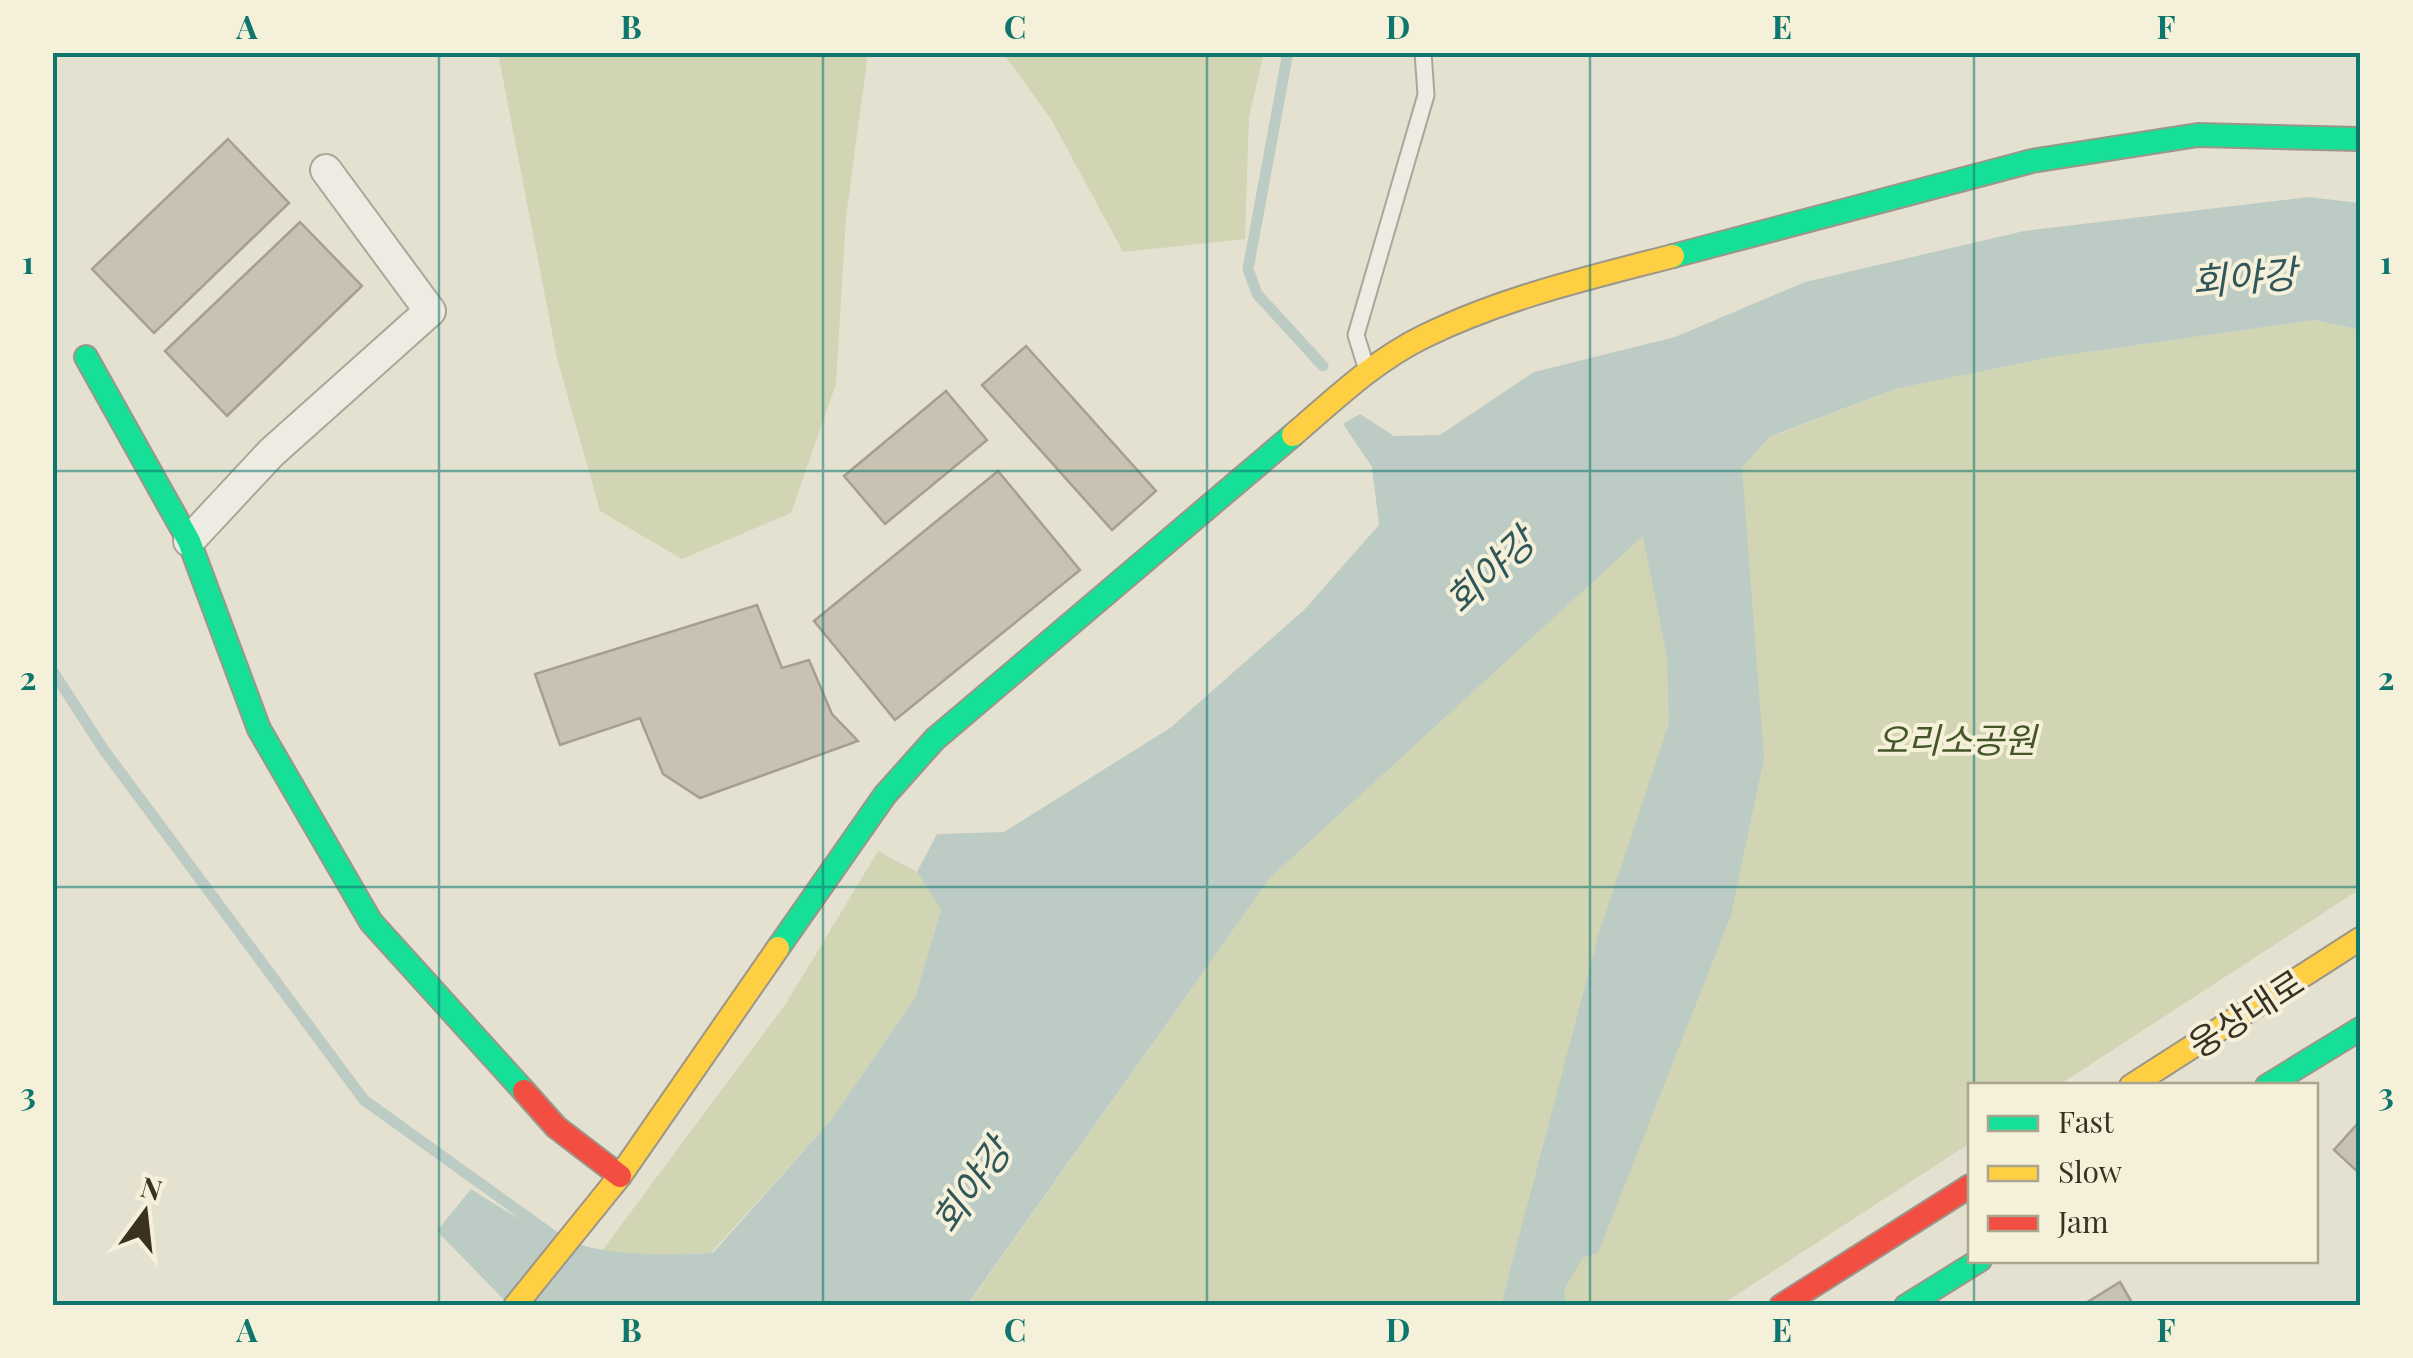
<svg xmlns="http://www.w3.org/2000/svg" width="2413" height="1358" viewBox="0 0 2413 1358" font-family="'Playfair Display','Noto Sans KR',serif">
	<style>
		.green { fill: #d1d5b4 }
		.water { fill: #bccbc4 }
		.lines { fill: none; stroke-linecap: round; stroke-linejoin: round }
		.stream { stroke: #bccbc4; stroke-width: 11 }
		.building { fill: #c9c1b2; stroke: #a69e90; stroke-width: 2.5 }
		.lane-casing { stroke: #aba699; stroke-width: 19 }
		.street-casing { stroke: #aba699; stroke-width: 34 }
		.fast-casing { stroke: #9b968a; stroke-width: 26 }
		.slow-casing { stroke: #9b968a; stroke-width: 26 }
		.jam-casing { stroke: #9b968a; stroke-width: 26 }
		.lane { stroke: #eeebe3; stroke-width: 15 }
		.street { stroke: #eeebe3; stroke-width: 30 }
		.fast { stroke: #16e098; stroke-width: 22 }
		.slow { stroke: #ffcf43; stroke-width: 22 }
		.jam { stroke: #f24e42; stroke-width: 22 }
		.grid { fill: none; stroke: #0f766e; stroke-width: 2.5; stroke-opacity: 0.55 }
		.labels { text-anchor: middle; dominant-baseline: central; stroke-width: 8; stroke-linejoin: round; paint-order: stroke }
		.park-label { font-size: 35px; font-style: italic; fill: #455629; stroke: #f5f0d9 }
		.street-label { font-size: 35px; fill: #3b3121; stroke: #f5f0d9 }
		.water-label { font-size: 38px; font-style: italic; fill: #31575a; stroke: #f5f0d9 }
		.neatline { fill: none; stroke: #0f766e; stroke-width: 4 }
		.grid-label { font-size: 32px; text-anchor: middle; font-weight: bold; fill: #0f766e }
	</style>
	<rect width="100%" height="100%" fill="#e5e1d1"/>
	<path class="green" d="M498,53H868L846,217L836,384L791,513L682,559L600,511L557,358Z
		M1003,53H1264L1249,117L1245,239L1123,252L1051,119Z
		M2314,320L2360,330V889L2059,1085L1970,1086V1143L1721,1305L967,1306L1270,878L1736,450L1895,389L2052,357Z
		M878,851L917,872L941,910L915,998L831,1120L711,1253L631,1256L601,1252L787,1002Z"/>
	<path class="water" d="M2308,197L2360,203V330L2314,320L2052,357L1895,389L1769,437L1742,468L1764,758L1731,915L1598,1253L1583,1257L1564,1290L1567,1305H1501L1599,933L1669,723L1667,657L1643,536L1270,878L967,1305H509L437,1231L471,1189C569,1252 598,1257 713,1253L831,1120L915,998L941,910L917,872L937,834L1004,832L1170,728L1304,610L1379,525L1372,467L1343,424L1360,414L1394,436L1440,435L1534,372L1675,337L1805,282L2024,231Z"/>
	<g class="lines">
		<path class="stream" d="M1288,52L1248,269L1257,294L1323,366
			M52,670L104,750L364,1100L559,1240"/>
	</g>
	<path class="building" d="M228,139L289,203L154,333L92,269Z
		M300,222L362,286L227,416L165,351Z
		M1026,346L1156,491L1112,530L982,385Z
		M946,391L987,440L885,524L844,476Z
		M998,471L1080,570L895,720L814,621Z
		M757,605L782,668L809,660L832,714L858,741L700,798L663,774L640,718L560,745L535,674Z
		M2360,1121V1174L2334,1150Z
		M2120,1282L2134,1306H2081Z"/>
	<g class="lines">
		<g class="lane-casing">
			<path id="lane" d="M1366,367L1356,335L1426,95L1423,52"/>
		</g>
		<g class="street-casing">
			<path id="street" d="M189,541L271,453L430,311L326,170"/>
		</g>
		<g class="fast-casing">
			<path id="fast" d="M1673,256L2032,161L2198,135L2360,139
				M86,357L189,541L259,729L371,922L524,1091
				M778,948L885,795L935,739L1293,435
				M2267,1086L2360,1029
				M1906,1306L1980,1260"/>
		</g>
		<g class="slow-casing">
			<path id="slow" d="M1293,435C1334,400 1374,361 1423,337C1502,298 1588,278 1673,256
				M2131,1086L2360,939
				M515,1306L620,1176L778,948"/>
		</g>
		<g class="jam-casing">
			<path id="jam" d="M524,1091L556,1127L620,1176
				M1781,1306L1970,1186"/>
		</g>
		<use href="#lane" class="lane"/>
		<use href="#street" class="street"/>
		<use href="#fast" class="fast"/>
		<use href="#slow" class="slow"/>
		<use href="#jam" class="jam"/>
	</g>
	<path class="grid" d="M439,52V1306M823,52V1306M1207,52V1306M1590,52V1306M1974,52V1086M52,471H2360M52,887H2360M1974,1260V1306"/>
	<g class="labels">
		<g class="park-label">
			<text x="1956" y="738">오리소공원</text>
		</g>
		<g class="street-label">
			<text transform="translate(2245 1012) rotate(-33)">웅상대로</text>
		</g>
		<g class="water-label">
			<text transform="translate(2244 276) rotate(-5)">회야강</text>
			<text transform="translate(1489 570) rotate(-43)">회야강</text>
			<text transform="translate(970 1185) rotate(-55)">회야강</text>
		</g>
	</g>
	<rect width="2413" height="1358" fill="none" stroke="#f5f0d9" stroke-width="110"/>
	<rect x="1968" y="1083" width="350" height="180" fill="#f5f0d9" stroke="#aba48f" stroke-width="2.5"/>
	<rect x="1988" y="1116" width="50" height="15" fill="#16e098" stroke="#aba48f" stroke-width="2.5"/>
	<text x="2058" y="1133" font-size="30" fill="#3b3121">Fast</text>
	<rect x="1988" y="1166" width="50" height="15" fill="#ffcf43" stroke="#aba48f" stroke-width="2.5"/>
	<text x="2058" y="1183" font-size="30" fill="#3b3121">Slow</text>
	<rect x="1988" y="1216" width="50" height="15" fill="#f24e42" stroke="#aba48f" stroke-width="2.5"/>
	<text x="2058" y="1233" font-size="30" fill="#3b3121">Jam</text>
	<g transform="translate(145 1213) rotate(15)" stroke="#f5f0d9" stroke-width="8" paint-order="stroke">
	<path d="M0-8L18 38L0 25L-18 38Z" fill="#3b3121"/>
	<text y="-15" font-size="28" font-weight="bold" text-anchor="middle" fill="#3b3121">N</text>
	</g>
	<rect x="55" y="55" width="2303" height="1248" class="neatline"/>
	<g class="grid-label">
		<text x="247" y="39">A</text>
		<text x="631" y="39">B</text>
		<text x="1015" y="39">C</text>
		<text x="1398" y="39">D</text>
		<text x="1782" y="39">E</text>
		<text x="2166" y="39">F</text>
		<text x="28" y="274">1</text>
		<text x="2386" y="274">1</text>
		<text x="28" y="690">2</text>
		<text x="2386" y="690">2</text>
		<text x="28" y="1106">3</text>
		<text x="2386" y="1106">3</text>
		<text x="247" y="1342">A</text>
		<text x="631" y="1342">B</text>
		<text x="1015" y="1342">C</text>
		<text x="1398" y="1342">D</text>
		<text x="1782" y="1342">E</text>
		<text x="2166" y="1342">F</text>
	</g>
</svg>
